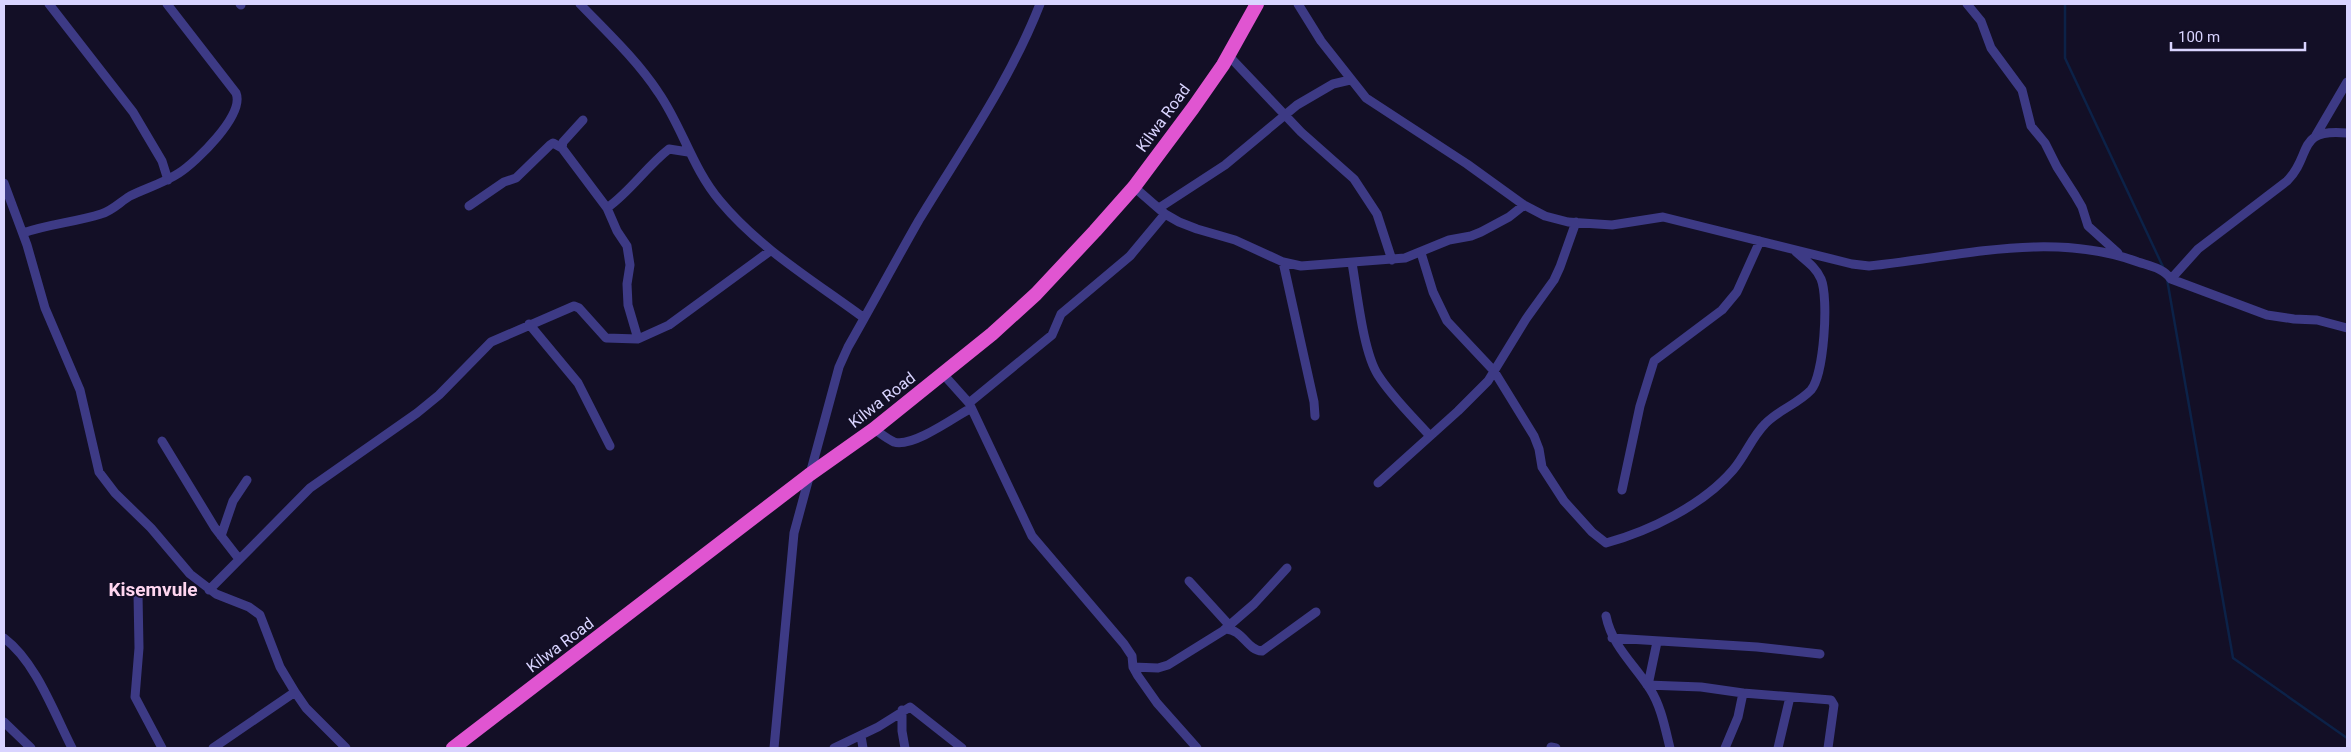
<svg xmlns="http://www.w3.org/2000/svg" width="2351" height="752" viewBox="0 0 2351 752" font-family="Roboto,sans-serif">
	<style>
		.lines { fill: none; stroke-linecap: round; stroke-linejoin: round }
		.stream { stroke: #0c2248; stroke-width: 2.5 }
		.minor { stroke: #3d3a85; stroke-width: 9 }
		.trunk { stroke: #e055d1; stroke-width: 14 }
		.labels { text-anchor: middle; dominant-baseline: central; stroke-width: 4; stroke-linejoin: round; paint-order: stroke }
		.street-label { font-size: 16px; fill: #d9d4ff; stroke: #130f26 }
		.quarter-label { font-size: 19px; font-weight: bold; fill: #ffd6f0; stroke: #130f26 }
	</style>
	<rect width="100%" height="100%" fill="#130f26"/>
	<g class="lines">
		<path class="stream" d="M2065,4V58L2164,269
			M2167,279L2233,658L2347,738"/>
		<path class="minor" d="M49,4L133,112L162,161L168,180
			M240,4L241,5
			M580,4C606,31 637,60 658,92C682,126 692,168 720,201C760,249 814,281 864,318
			M1298,4L1321,41L1366,98L1467,164L1524,205L1545,216L1568,222L1612,225L1663,217L1852,264L1869,266C1958,257 2051,230 2138,262C2150,266 2163,268 2171,279L2267,315L2294,319L2317,320L2347,328
			M1967,4L1981,21L1991,48L2022,90L2031,126L2045,143L2057,167L2075,195L2082,207L2088,226L2118,253
			M1228,55L1301,132L1354,179L1377,214L1392,260
			M583,120L563,142L562,148L607,208L617,231L627,246L630,265L627,284L628,305L638,339
			M2316,135L2347,82
			M4,183L27,245L45,308L80,390L99,472L115,493L151,528L190,574L216,594L249,607L260,615L280,667L295,692L306,708L346,748
			M1134,187L1165,214L1179,222L1197,229L1235,240L1283,262L1301,266L1405,258L1449,240L1471,236L1481,232L1509,217L1524,205
			M469,206L504,182L516,178L550,145L553,143L562,148
			M607,208C631,191 646,167 669,149L688,152
			M1159,208L1225,165L1297,105L1333,84L1350,80
			M23,233C49,224 76,222 101,214C112,211 120,202 130,196C146,188 164,183 179,173C196,162 245,115 236,93L167,4
			M1421,253L1433,292L1447,321L1494,371L1534,436L1539,449L1542,467L1564,501L1592,532L1606,543C1650,531 1703,505 1733,470C1745,456 1752,437 1765,424C1778,410 1798,404 1811,390C1824,375 1829,298 1821,279C1816,267 1805,260 1796,252
			M1283,262L1314,402L1315,416
			M1352,263C1357,291 1363,352 1378,375C1392,397 1412,416 1430,436
			M2171,279L2198,249L2287,181C2313,155 2295,128 2347,133
			M529,324L578,383L610,446
			M943,374L969,403L1032,536L1124,644L1132,656L1133,667L1138,676L1157,703L1197,748
			M969,403L1052,335L1061,314L1130,256L1165,214
			M874,429C880,433 887,439 894,442C912,448 955,417 971,408
			M162,441L215,528L239,559
			M1378,483L1458,411L1488,381L1526,319L1554,280L1560,267L1576,222
			M1622,490L1640,406L1654,361L1722,310L1737,292L1760,241
			M221,536L233,501L247,480
			M1189,581L1230,626
			M209,590L310,488L417,413L439,395L491,342L574,306L579,308L606,338L638,339L669,325L770,251
			M138,594L139,648L135,697L162,748
			M1606,616C1612,646 1634,664 1650,689C1661,706 1665,728 1670,748
			M1224,630L1254,604L1287,568
			M4,638C36,662 54,713 72,748
			M1612,638L1757,647L1820,654
			M1133,667L1158,668L1168,665L1226,629C1243,630 1247,650 1262,651L1316,612
			M1647,685L1701,687L1743,693L1831,700L1834,705L1828,748
			M1648,685L1657,642
			M902,710V731L905,748
			M4,722L31,748
			M861,736L863,748
			M1551,747L1556,748
			M213,748L295,692
			M774,748L794,533L839,367L848,347C872,305 895,262 919,220C962,149 1010,81 1040,4
			M834,748L878,727L910,707L962,748
			M1725,748L1738,717L1743,693
			M1778,748L1790,697"/>
		<path class="trunk" d="M453,748L809,475L874,429L992,334L1036,294L1095,231L1134,187L1193,108L1223,65L1257,4"/>
	</g>
	<g class="labels">
		<g class="street-label">
			<text transform="translate(1163 118) rotate(-54)">Kilwa Road</text>
			<text transform="translate(882 400) rotate(-38)">Kilwa Road</text>
			<text transform="translate(560 645) rotate(-37)">Kilwa Road</text>
		</g>
		<g class="quarter-label">
			<text x="153" y="589">Kisemvule</text>
		</g>
	</g>
	<rect width="2351" height="752" fill="none" stroke="#d9d4ff" stroke-width="10"/>
	<path d="M2171 42v8h134v-8" fill="none" stroke="#d9d4ff" stroke-width="2.5"/>
	<text x="2178" y="42" font-size="15" fill="#d9d4ff" stroke="#130f26" stroke-width="4" paint-order="stroke">100 m</text>
</svg>
